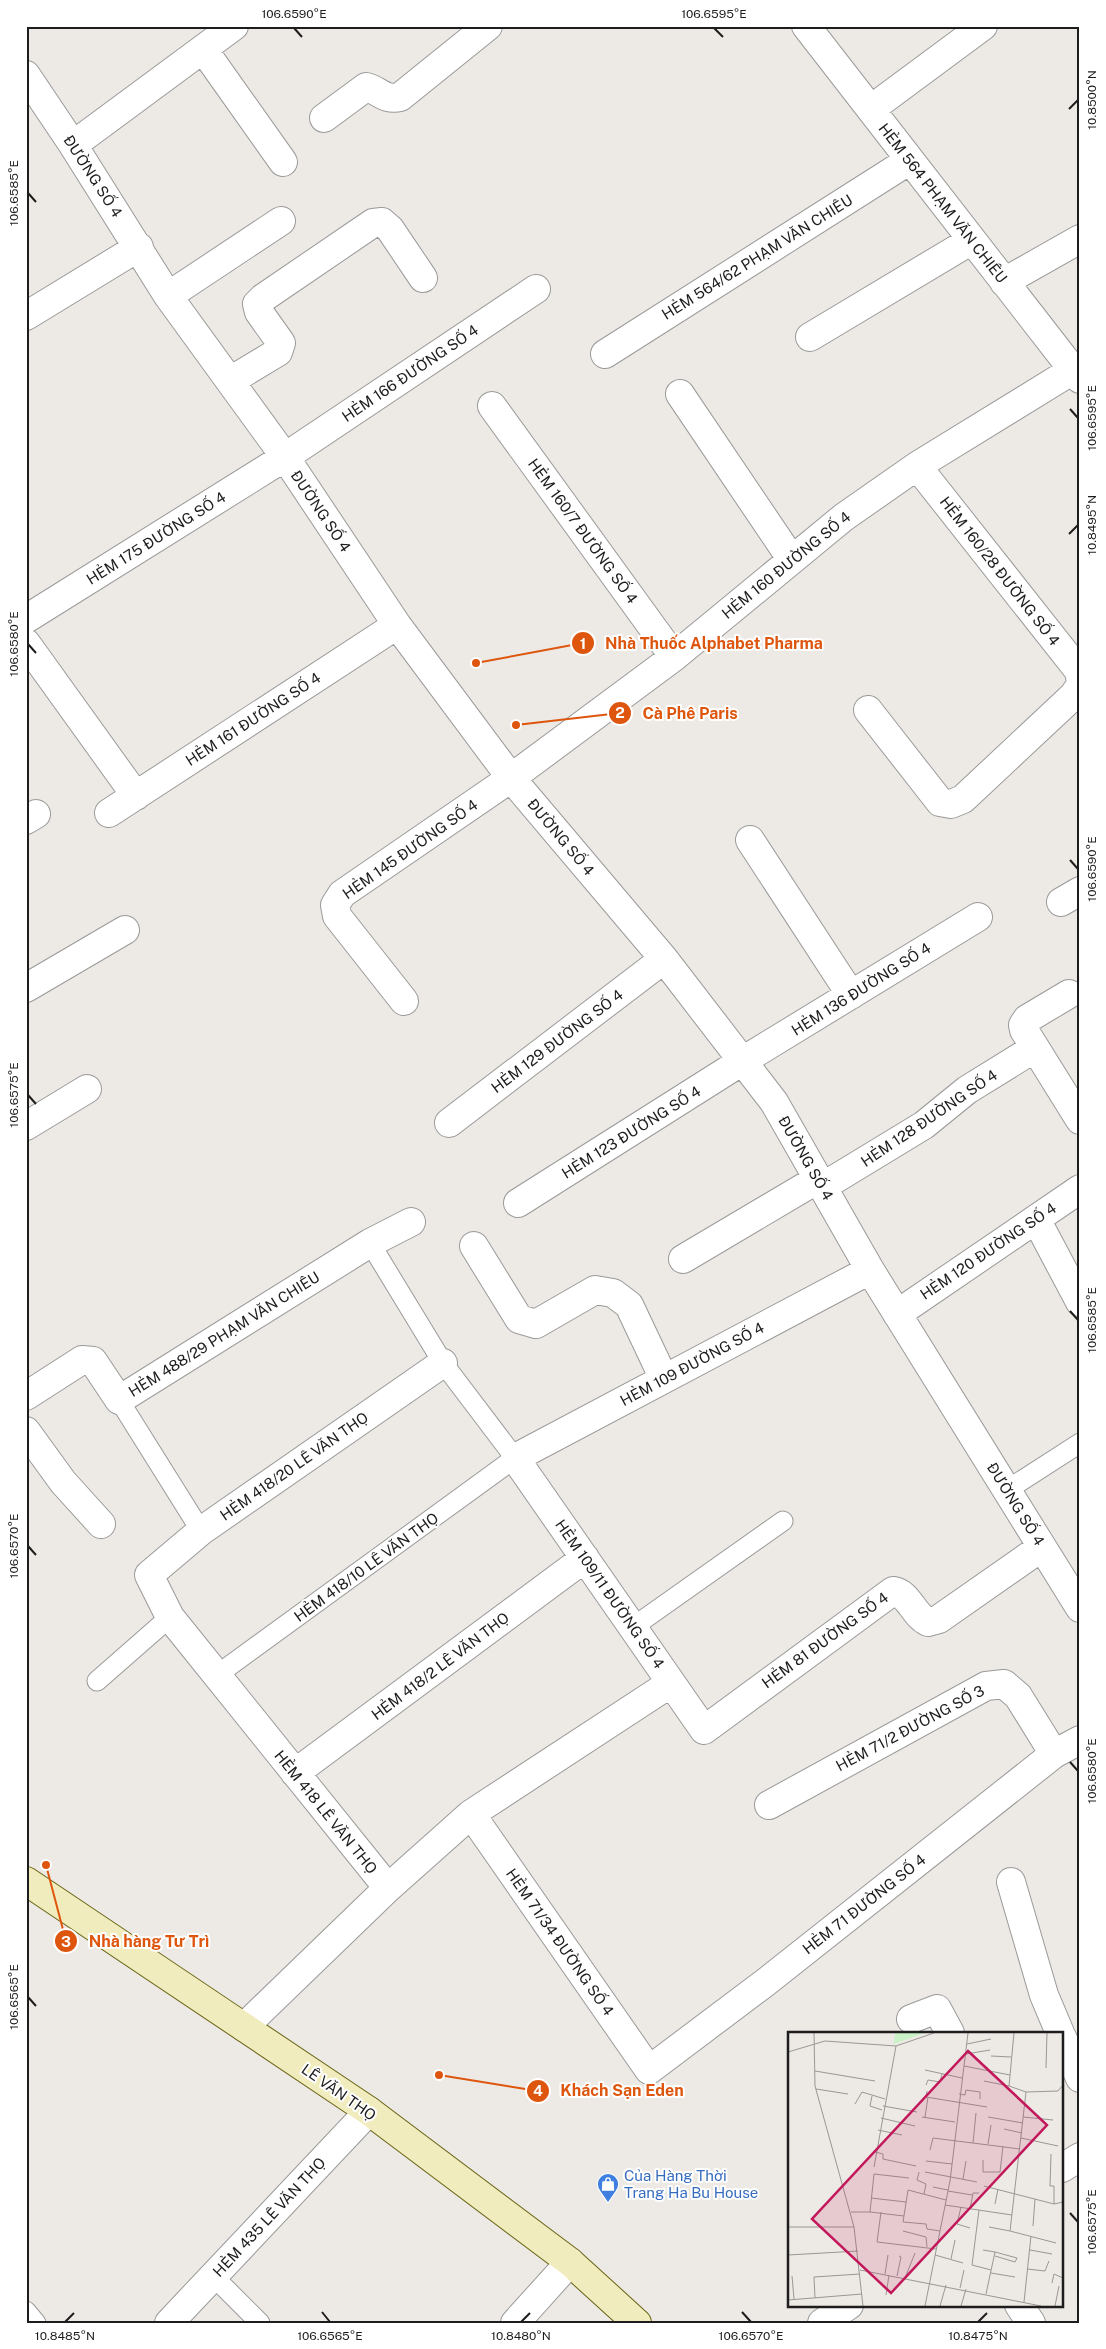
<svg xmlns="http://www.w3.org/2000/svg" width="1106" height="2349" viewBox="0 0 1106 2349" font-family="'Public Sans',sans-serif">
	<style>
		.lines { fill: none; stroke-linecap: round; stroke-linejoin: round }
		.service-casing { stroke: #9a9a9a; stroke-width: 21 }
		.minor-casing { stroke: #9a9a9a; stroke-width: 30 }
		.secondary-casing { stroke: #676312; stroke-width: 30 }
		.service { stroke: #fff; stroke-width: 19 }
		.minor { stroke: #fff; stroke-width: 28 }
		.secondary { stroke: #f1ecbe; stroke-width: 28 }
		.ticks { fill: none; stroke: #1d1d1d; stroke-width: 2 }
		.labels { text-anchor: middle; dominant-baseline: central; stroke-width: 4; stroke-linejoin: round; paint-order: stroke }
		.street-label { font-size: 15px; fill: #1d1d1d; stroke: #fff }
		.shop-label { font-size: 15px; fill: #366cbe; stroke: #fff; text-anchor: start }
		.inset-road { fill: none; stroke: #9a9794; stroke-width: 1 }
		.view { fill: #c2185b; fill-opacity: 0.15; stroke: #c2185b; stroke-width: 2.5 }
		.inset-edge { fill: none; stroke: #1d1d1d; stroke-width: 2.5 }
		.leader { fill: none; stroke: #de560d; stroke-width: 2 }
		.callout-dot { fill: #de560d; stroke: #fff; stroke-width: 2 }
		.mark-label { font-size: 15px; text-anchor: middle; font-weight: bold; fill: #fff }
		.callout-label { font-size: 16px; text-anchor: middle; font-weight: bold; fill: #de560d; stroke: #fff; stroke-width: 4; stroke-linejoin: round; paint-order: stroke }
		.neatline { fill: none; stroke: #1d1d1d; stroke-width: 2 }
		.ticks-label { font-size: 12px; text-anchor: middle; fill: #1d1d1d }
	</style>
	<rect width="100%" height="100%" fill="#ede9e4"/>
	<g class="lines">
		<g class="service-casing">
			<path id="service" d="M119,1400L201,1531
				M1007,1490L1080,1443
				M633,1627L783,1521
				M217,1675L515,1458L443,1363L370,1243
				M97,1681L170,1617
				M213,2276L260,2323
				M26,2311L36,2323"/>
		</g>
		<g class="minor-casing">
			<path id="minor" d="M806,26L1080,379
				M203,49L283,162
				M26,75L73,145L168,296L285,457L397,625L511,778L664,959L774,1102L870,1270L1080,1608
				M871,109L983,26
				M324,118L366,87C379,90 385,101 400,97L488,26
				M73,145L234,26
				M1004,282L1080,239
				M168,296L281,221
				M26,316L139,247
				M810,337L972,240
				M605,354L910,160
				M230,381L278,352L281,343L259,312L257,304L263,298L373,223L382,222L390,229L423,278
				M680,394L792,560
				M492,406L674,657
				M917,466L1079,671L1080,677
				M26,619L285,457L536,289
				M26,643L136,796
				M868,710L940,802L951,804L963,799L1073,696L1080,686
				M109,813L397,625
				M26,820L36,814
				M750,840L851,995
				M1061,902L1080,891
				M26,988L125,930
				M1069,994L1027,1019L1023,1025L1024,1030L1080,1120
				M404,1001L337,916L335,905L342,894L511,778L674,657L844,517L917,466L1073,370
				M449,1123L664,959
				M26,1126L87,1089
				M822,1187L924,1125L967,1090L1035,1048
				M518,1203L744,1060L978,917
				M1036,1219L1080,1302
				M474,1246L519,1319L536,1324L595,1290L613,1293L629,1305L664,1379
				M683,1259L818,1179
				M870,1270L515,1458L704,1730L893,1591C909,1593 913,1615 928,1622L939,1619L1042,1547
				M897,1314L1080,1189
				M26,1396L82,1360L93,1361L119,1400L370,1243L411,1222
				M26,1431L63,1482L101,1524
				M295,1773L585,1558
				M769,1805L986,1686L1004,1684L1018,1696L1054,1754
				M471,1814L649,2070L766,1982L1054,1754L1080,1740
				M1011,1882L1044,1995L1060,2033
				M388,1888L471,1814L671,1683
				M911,2019L937,2009L950,2033
				M244,2027L388,1888L170,1617L149,1575L201,1531L443,1363
				M1062,2037L1080,2078
				M1062,2168L1080,2157
				M1019,2305L1031,2323
				M169,2323L369,2111
				M515,2323L570,2262
				M822,2323L849,2305"/>
		</g>
		<g class="secondary-casing">
			<path id="secondary" d="M26,1881L369,2111L570,2262L637,2323"/>
		</g>
		<use href="#service" class="service"/>
		<use href="#minor" class="minor"/>
		<use href="#secondary" class="secondary"/>
	</g>
	<path class="ticks" d="M294,28L302,37M714,28L723,37M1069,109L1078,100M28,193L36,202M1070,409L1078,418M1069,534L1078,525M28,644L36,653M1070,860L1078,869M28,1095L36,1104M1070,1311L1078,1320M28,1546L36,1555M1070,1762L1078,1771M28,1997L36,2006M1070,2213L1078,2222M322,2312L330,2322M742,2312L751,2322M65,2322L74,2313M521,2322L530,2313M978,2322L987,2313"/>
	<defs>
		<g id="shop-pin" transform="scale(1.125)"><path d="M0 17L-7.5 6A9.5 9.5 0 1 1 7.5 6Z" fill="#3f7fe0" stroke="#fff"/><path d="M-5-2.5h2.3a2.7 3.5 0 0 1 5.4 0H5L5.5 6h-11ZM-1.5-2.5h3a1.5 2.3 0 0 0-3 0Z" fill="#fff"/></g>
	</defs>
	<g fill-rule="evenodd">
		<use href="#shop-pin" x="608" y="2184"/>
	</g>
	<g class="labels">
		<g class="street-label">
			<text transform="translate(93 176) rotate(57)">ĐƯỜNG SỐ 4</text>
			<text transform="translate(943 203) rotate(52)">HẺM 564 PHẠM VĂN CHIÊU</text>
			<text transform="translate(757 257) rotate(-32)">HẺM 564/62 PHẠM VĂN CHIÊU</text>
			<text transform="translate(410 373) rotate(-34)">HẺM 166 ĐƯỜNG SỐ 4</text>
			<text transform="translate(321 511) rotate(56)">ĐƯỜNG SỐ 4</text>
			<text transform="translate(583 531) rotate(54)">HẺM 160/7 ĐƯỜNG SỐ 4</text>
			<text transform="translate(156 538) rotate(-32)">HẺM 175 ĐƯỜNG SỐ 4</text>
			<text transform="translate(786 565) rotate(-39)">HẺM 160 ĐƯỜNG SỐ 4</text>
			<text transform="translate(1000 571) rotate(52)">HẺM 160/28 ĐƯỜNG SỐ 4</text>
			<text transform="translate(253 719) rotate(-33)">HẺM 161 ĐƯỜNG SỐ 4</text>
			<text transform="translate(561 837) rotate(50)">ĐƯỜNG SỐ 4</text>
			<text transform="translate(410 849) rotate(-35)">HẺM 145 ĐƯỜNG SỐ 4</text>
			<text transform="translate(861 989) rotate(-32)">HẺM 136 ĐƯỜNG SỐ 4</text>
			<text transform="translate(557 1041) rotate(-37)">HẺM 129 ĐƯỜNG SỐ 4</text>
			<text transform="translate(929 1118) rotate(-34)">HẺM 128 ĐƯỜNG SỐ 4</text>
			<text transform="translate(631 1132) rotate(-32)">HẺM 123 ĐƯỜNG SỐ 4</text>
			<text transform="translate(806 1158) rotate(60)">ĐƯỜNG SỐ 4</text>
			<text transform="translate(988 1251) rotate(-34)">HẺM 120 ĐƯỜNG SỐ 4</text>
			<text transform="translate(224 1334) rotate(-32)">HẺM 488/29 PHẠM VĂN CHIÊU</text>
			<text transform="translate(692 1364) rotate(-28)">HẺM 109 ĐƯỜNG SỐ 4</text>
			<text transform="translate(294 1466) rotate(-35)">HẺM 418/20 LÊ VĂN THỌ</text>
			<text transform="translate(1016 1504) rotate(58)">ĐƯỜNG SỐ 4</text>
			<text transform="translate(366 1567) rotate(-36)">HẺM 418/10 LÊ VĂN THỌ</text>
			<text transform="translate(610 1594) rotate(55)">HẺM 109/11 ĐƯỜNG SỐ 4</text>
			<text transform="translate(825 1640) rotate(-36)">HẺM 81 ĐƯỜNG SỐ 4</text>
			<text transform="translate(440 1666) rotate(-37)">HẺM 418/2 LÊ VĂN THỌ</text>
			<text transform="translate(910 1728) rotate(-28)">HẺM 71/2 ĐƯỜNG SỐ 3</text>
			<text transform="translate(326 1812) rotate(51)">HẺM 418 LÊ VĂN THỌ</text>
			<text transform="translate(864 1904) rotate(-38)">HẺM 71 ĐƯỜNG SỐ 4</text>
			<text transform="translate(560 1942) rotate(55)">HẺM 71/34 ĐƯỜNG SỐ 4</text>
			<text transform="translate(339 2092) rotate(35)">LÊ VĂN THỌ</text>
			<text transform="translate(269 2217) rotate(-47)">HẺM 435 LÊ VĂN THỌ</text>
		</g>
		<g class="shop-label">
			<text x="624" y="2175">Của Hàng Thời<tspan x="624" dy="17">Trang Ha Bu House</tspan></text>
		</g>
	</g>
	<g transform="translate(788 2032)">
		<rect width="275" height="275" fill="#ede9e4"/>
		<path d="M107,1H136L106,12Z" fill="#c9f2c6"/>
		<path class="inset-road" d="M26,1L27,54L66,195L75,274M226,1L221,54L238,60L222,199L268,211M179,12L203,7M0,20L37,9L108,14L146,1M178,22L202,18M203,24L223,25M176,34L222,43M258,36L259,1M137,38L174,46M27,39L87,49M196,49L221,54M138,53L140,48L152,50L154,42M28,57L60,62M139,59L138,65L199,75M238,60L270,59L275,53M171,62L177,63L178,58L192,60V67M84,64L82,74L94,78M67,72L74,60L97,67M95,74L129,80M134,85L167,90M137,85L140,65M200,85L235,91M235,85L265,88M93,86L127,94M216,97L234,101M90,98L114,103M233,106L270,114M185,111L188,81M200,112L203,93M142,118L145,106L232,117M87,120L95,122V127L128,134M263,122L262,154H266V172M195,128V140H212L215,114M138,129L164,132M86,135L108,14M131,140L129,148L138,152L136,162M137,140L189,150M175,147L178,129M196,154L266,172L275,170M145,155L160,158M160,159L184,163M83,166L118,170M207,172L210,157M157,173L224,183M173,175L169,192L182,196M182,177L185,161H191M191,178L184,233L203,238M63,180H82L86,142L121,146M82,180L116,184M93,180L89,210L148,217M245,194L247,167M0,195H66M201,195L222,199M115,199L138,205L139,215M152,199L139,197L138,192L115,190L120,158L158,168M195,218L207,220L198,262M242,218L264,222M0,223L70,219M147,223L175,231M207,224L227,230L229,226L207,220M163,227L167,208M239,237L257,239L261,229M72,238L253,274M203,241L227,245M97,242L100,223M4,244L6,267M109,244L113,225L111,224M117,246L127,221M264,251L266,242L275,246M172,256L176,238M98,263L101,243M27,266L26,245L72,242M0,268L74,262M236,270L243,204M137,274L162,149L180,1M152,274L158,253M173,274L178,257M267,274L271,254"/>
		<path class="view" d="M180,19L259,93L103,261L24,187Z"/>
		<rect width="275" height="275" class="inset-edge"/>
	</g>
	<path class="leader" d="M476 663L583 643M516 725L620 713M46 1865L66 1941M439 2075L538 2091"/>
	<g class="callout-dot">
		<circle cx="476" cy="663" r="5"/>
		<circle cx="516" cy="725" r="5"/>
		<circle cx="46" cy="1865" r="5"/>
		<circle cx="439" cy="2075" r="5"/>
		<circle cx="583" cy="643" r="12"/>
		<circle cx="620" cy="713" r="12"/>
		<circle cx="66" cy="1941" r="12"/>
		<circle cx="538" cy="2091" r="12"/>
	</g>
	<g class="mark-label">
		<text x="583" y="649">1</text>
		<text x="620" y="718">2</text>
		<text x="66" y="1947">3</text>
		<text x="538" y="2096">4</text>
	</g>
	<g class="callout-label">
		<text x="714" y="649">Nhà Thuốc Alphabet Pharma</text>
		<text x="690" y="719">Cà Phê Paris</text>
		<text x="149" y="1947">Nhà hàng Tư Trì</text>
		<text x="622" y="2096">Khách Sạn Eden</text>
	</g>
	<rect width="1106" height="2349" fill="none" stroke="#ffffff" stroke-width="55"/>
	<rect x="28" y="28" width="1050" height="2294" class="neatline"/>
	<g class="ticks-label">
		<text x="294" y="18">106.6590°E</text>
		<text x="714" y="18">106.6595°E</text>
		<text transform="translate(1092 100) rotate(-90)" y="4">10.8500°N</text>
		<text transform="translate(14 193) rotate(-90)" y="4">106.6585°E</text>
		<text transform="translate(1092 418) rotate(-90)" y="4">106.6595°E</text>
		<text transform="translate(1092 525) rotate(-90)" y="4">10.8495°N</text>
		<text transform="translate(14 644) rotate(-90)" y="4">106.6580°E</text>
		<text transform="translate(1092 869) rotate(-90)" y="4">106.6590°E</text>
		<text transform="translate(14 1095) rotate(-90)" y="4">106.6575°E</text>
		<text transform="translate(1092 1320) rotate(-90)" y="4">106.6585°E</text>
		<text transform="translate(14 1546) rotate(-90)" y="4">106.6570°E</text>
		<text transform="translate(1092 1771) rotate(-90)" y="4">106.6580°E</text>
		<text transform="translate(14 1997) rotate(-90)" y="4">106.6565°E</text>
		<text transform="translate(1092 2222) rotate(-90)" y="4">106.6575°E</text>
		<text x="65" y="2340">10.8485°N</text>
		<text x="330" y="2340">106.6565°E</text>
		<text x="521" y="2340">10.8480°N</text>
		<text x="751" y="2340">106.6570°E</text>
		<text x="978" y="2340">10.8475°N</text>
	</g>
</svg>
